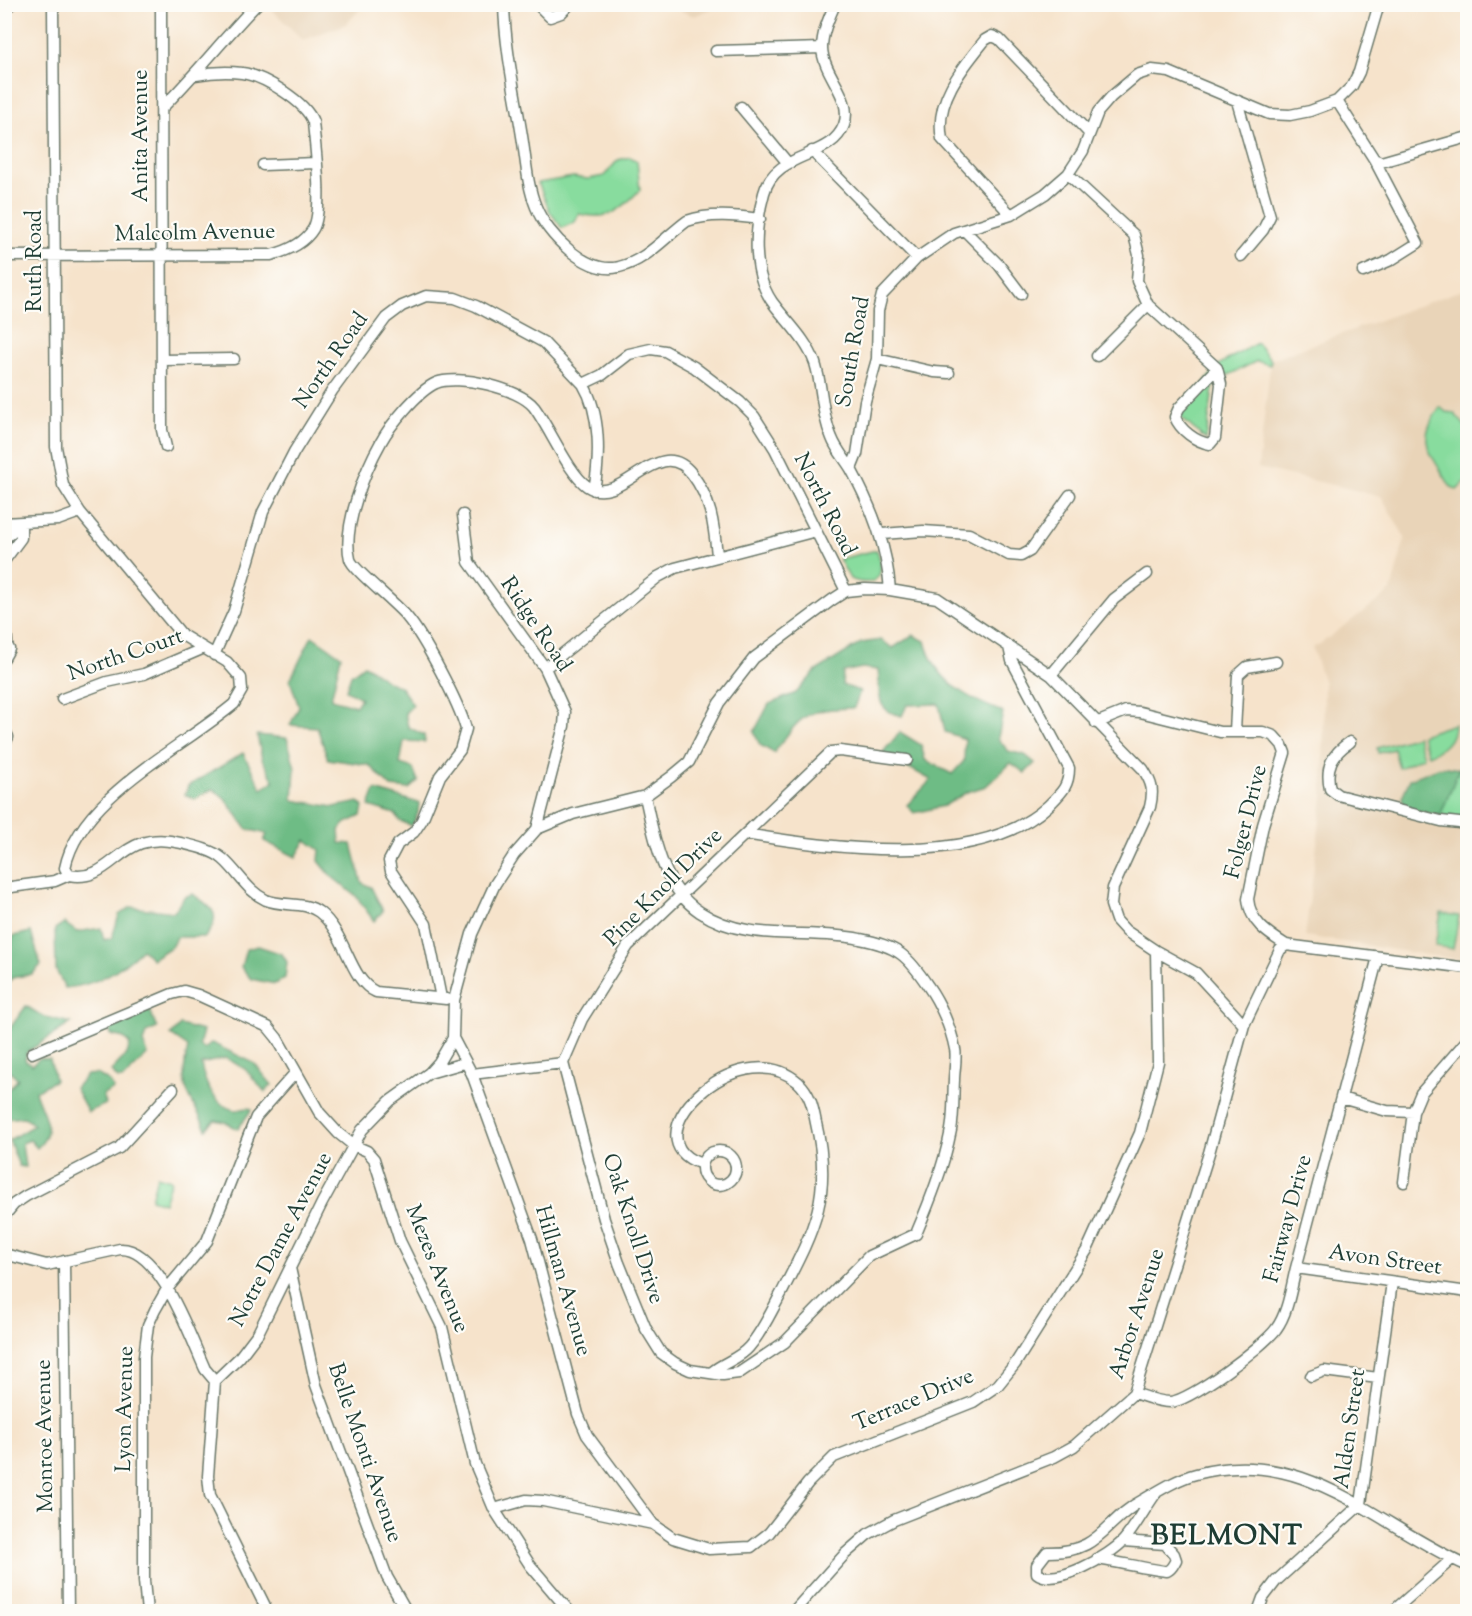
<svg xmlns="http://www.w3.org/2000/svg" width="1472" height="1616" viewBox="0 0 1472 1616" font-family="'Sorts Mill Goudy',serif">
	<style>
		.built { fill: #e9d4b8 }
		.green { fill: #88dc9e; stroke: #548c69; stroke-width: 1.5 }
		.forest { fill: #6ebc85; stroke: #467c5c; stroke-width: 1.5 }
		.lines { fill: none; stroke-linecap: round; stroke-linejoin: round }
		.minor-casing { stroke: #6a7769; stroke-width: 13 }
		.major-casing { stroke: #6a7769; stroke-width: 16 }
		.minor { stroke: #fff; stroke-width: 10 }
		.major { stroke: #fff; stroke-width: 14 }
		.labels { text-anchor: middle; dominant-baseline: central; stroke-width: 4.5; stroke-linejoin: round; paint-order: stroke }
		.street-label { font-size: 22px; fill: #1f3d34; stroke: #fdfcf7 }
		.district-label { font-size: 28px; font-weight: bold; letter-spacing: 1.5px; fill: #1f3d34; stroke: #fdfcf7 }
	</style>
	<rect width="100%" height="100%" fill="#fdfcf7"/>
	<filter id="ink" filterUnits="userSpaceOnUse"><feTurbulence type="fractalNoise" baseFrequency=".0167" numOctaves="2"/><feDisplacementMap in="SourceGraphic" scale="12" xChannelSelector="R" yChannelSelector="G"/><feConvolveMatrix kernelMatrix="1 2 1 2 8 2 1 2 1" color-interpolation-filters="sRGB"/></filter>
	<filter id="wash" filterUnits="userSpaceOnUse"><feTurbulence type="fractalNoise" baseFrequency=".008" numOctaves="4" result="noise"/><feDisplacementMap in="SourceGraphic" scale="24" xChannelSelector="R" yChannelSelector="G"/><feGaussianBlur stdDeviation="1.35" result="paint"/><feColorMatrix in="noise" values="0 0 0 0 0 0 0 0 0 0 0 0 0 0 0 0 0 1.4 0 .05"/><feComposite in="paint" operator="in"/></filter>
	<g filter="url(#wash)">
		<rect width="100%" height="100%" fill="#f6e3cb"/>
		<path class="built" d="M267,5L268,4L364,5L346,24L303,40Z
			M679,5V4L722,5L694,16L681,11Z
			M1467,288V961L1305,936L1323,797L1324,683L1312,647L1320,644L1391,591L1405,538L1381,496L1258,468L1271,360Z"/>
		<path class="green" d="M630,157L637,161L640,190C619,211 610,221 579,214L575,222L562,228L550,212L538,183L573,177L588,179L604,176L618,160Z
			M1257,343L1271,360L1270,365L1257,361L1214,382L1206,440L1178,415L1220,364Z
			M1440,407L1446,412L1454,413L1467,428V480L1457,490L1450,486C1431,452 1414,443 1440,407Z
			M877,550C886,575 878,589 850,579L839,559Z
			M1454,724C1454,742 1443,749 1428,755L1421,735Z
			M1417,736L1423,757L1399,768L1394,749L1378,753L1377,748Z
			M1459,769L1467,772V820L1440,816Z
			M1441,913L1459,916L1453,949L1435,946Z
			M157,1176L171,1180L164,1203L151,1199Z"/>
		<path class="forest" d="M913,635L925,641C935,681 966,698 1003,712L998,738L1008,751L1025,755L1035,763L1025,773L1011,763L986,786L967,792L944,806L914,813L907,805L931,780L904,765L888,762L883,752L900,732L921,745L925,760L952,774L964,761L965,739L945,732L939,704L907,705L902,716C873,710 881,694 878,670L862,668L843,672L842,685L860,691L854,708C805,709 802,714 774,753L760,745L754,732L769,704L796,693L816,671L861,643L881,640L893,648Z
			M312,636L341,656L331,699L356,706L361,698L346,690L351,675L364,665C378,672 386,684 400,686L413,705L405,713L408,727L424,735L425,742L404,741L400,764L413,768L418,781L409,789L391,787L369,765L328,759L317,727L290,725L299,707L290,680Z
			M257,735L287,738L295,768L293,800L334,807L359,802L363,807L361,816L346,823L339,830L340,843L352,844L362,883L371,887L383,911L374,921L356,896L331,876L319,861L320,850L306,840L296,857L264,841L267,834L247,829L227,801L213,789L195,799L185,795L188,786L243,753L262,789L274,781L262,759Z
			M1447,767L1459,769L1440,816L1405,809L1402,797L1410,779L1438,768Z
			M375,790L419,803L418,813L412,826L400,821L395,814L369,806Z
			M192,894C212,907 224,915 205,937H177L171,947L152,959L142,949C119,971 97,985 65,988L56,970L55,929L64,923L77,932L101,928L104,940L112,938L119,915L131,907L174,912L184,897Z
			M31,932L41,965L32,974L12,978L5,987V951L11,948L13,936Z
			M258,946L282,954L287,962L285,978L275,984L251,979L241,967L246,949Z
			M26,1006L42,1016L71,1023L27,1052L25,1060L32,1065L40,1058L50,1059L55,1080L35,1091C41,1113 58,1129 37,1148L30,1140L22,1143L25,1167L19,1166L9,1140L34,1125L24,1117L5,1119V1093L18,1079L10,1071L5,1075V1035Z
			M149,1008L157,1028L146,1033L143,1043L148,1054L123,1079H118L111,1071L127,1054L130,1044L124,1038L111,1035L109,1027L136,1011Z
			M180,1025L203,1031L199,1045L204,1049L212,1043L254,1063L272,1085L265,1092L245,1069L226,1058L201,1064C204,1082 214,1105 234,1110C240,1111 245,1106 252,1109L238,1129L225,1122L215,1120L206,1129C188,1090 178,1091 188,1047L171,1035Z
			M97,1074L110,1082L114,1089L103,1095L106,1104L88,1112L75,1088L86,1075Z"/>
	</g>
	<g filter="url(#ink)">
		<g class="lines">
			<g class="minor-casing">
				<path id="minor" d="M53,4L56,447L63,485L80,512
					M161,4L162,430L166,447
					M504,4C505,49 515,92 522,136C526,160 527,185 536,207C547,235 587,275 619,267C646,261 665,237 687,221C711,213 735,216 760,219
					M537,4L550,17L561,13L570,4
					M835,4C829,18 822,33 822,48C823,75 854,98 844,125C831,160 776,150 764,193C754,229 751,277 776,307C790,325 807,341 815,363C823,388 821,414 832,438C836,449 845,459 851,469C872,508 887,546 890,590
					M716,51L822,48
					M1237,101L1270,216L1263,230L1241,256
					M1337,101L1374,159L1381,162L1468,137
					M163,107C196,74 224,38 257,4
					M741,107L787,162
					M812,151L917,258
					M263,165L316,163
					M1068,174L1134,235L1139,255L1137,281L1148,305L1217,368
					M1011,215L942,139C934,101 963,67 985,40L992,36L999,39L1089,133
					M964,230L999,265L1021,294
					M4,256L271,255C287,251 304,244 313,229C324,210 315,146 313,122C306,102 264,76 242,73C226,71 211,72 196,75
					M1363,272L1391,260L1418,243L1374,159
					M1097,356L1148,305
					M877,359L934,372L949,373
					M163,360L234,359
					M1217,368L1221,384L1215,438L1210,444C1196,442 1180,430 1175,417L1179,408Z
					M583,384C601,414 600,457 594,490
					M851,469L857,454L865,401L877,359L878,311L882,295L917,258L954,233L1011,215L1045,194L1068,174L1083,151L1098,112L1111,97L1137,75L1152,70L1169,72L1269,114L1290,115L1310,111L1337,101L1352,86L1359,72L1379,4
					M463,515L469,562L545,668L565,712L564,726L537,829
					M4,523L58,520L80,512L182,635L227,662L241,678L242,690L234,704C182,748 79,797 65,868L69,875
					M882,534L923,531L969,534L1009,555L1021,556L1030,551L1070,495
					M4,539L21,524V538L4,561
					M4,593L7,642
					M4,640L9,649L4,658
					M214,655L234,611L263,512L294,452L332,391L386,318L402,306L426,296L455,298L476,306L543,342L583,384L602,375L629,354L651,349L665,351L694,367L740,402L754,416L775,449L846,591
					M545,668L658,577L675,568L816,531
					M1051,675L1114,599L1147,574
					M62,699L107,682L144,674L202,649
					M1096,723L1126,711L1140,712L1220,732H1263L1274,736L1282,745L1285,753L1263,825L1248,899C1250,922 1267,933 1286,945
					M4,729L8,737L4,745
					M1235,731L1238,675L1247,667L1276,662
					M1350,742C1332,754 1325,767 1330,789L1338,795L1441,821L1468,824
					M745,834C831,848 979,870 1048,806C1061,793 1069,787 1069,768L1012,661L1009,647
					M69,875C115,884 118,827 181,843C194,846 213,850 223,859C239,873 247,891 266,900C283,907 305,901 319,912C347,934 349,980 376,992L446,999
					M4,888L55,881L69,875
					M441,998L426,924L391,871L389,861L398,844L414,832L422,820L440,776L460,750L466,729C459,703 424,637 407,617C397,604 352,569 350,559C342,528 365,470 381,442C390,425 418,391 436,383C458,374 519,388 534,407C549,427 569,474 587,486C622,509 658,431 692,474C711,499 714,525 717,555
					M453,1038L472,1074L532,1239L578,1414L587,1435L653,1524
					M32,1053L172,994L184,991L198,995L268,1027L277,1038L319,1112L338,1133L353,1145L367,1151L374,1159L400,1241L442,1327L475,1464L494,1509L530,1565L570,1612
					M563,1063L604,1219L619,1263L646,1329L661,1353L675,1363L690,1370L723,1375L739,1373L785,1342L869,1256L916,1234C930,1201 944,1166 951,1130C954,1114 953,1097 954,1080C954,1071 957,1058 955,1049C951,1028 940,1003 928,986C908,956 898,946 860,939C807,928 748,944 700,912C662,887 654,838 645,796
					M563,1063L582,1019L628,946L831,752L840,751L907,760
					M429,1073L464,1063
					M472,1074L563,1063
					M1341,1098L1387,1111L1413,1112
					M702 1168a17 17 0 1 1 34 0a17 17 0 1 1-34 0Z
					M702,1164C626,1141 737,1030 798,1082C810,1093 813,1107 816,1123C833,1195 814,1230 782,1292C772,1310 763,1331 749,1347C739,1359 724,1362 712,1372
					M1404,1182L1413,1112L1421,1093L1468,1039
					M4,1216L14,1204L26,1196L119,1148L173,1089
					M4,1254L47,1265L120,1249C160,1247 190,1337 205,1369L215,1381
					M64,1261L68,1612
					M290,1268L316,1385L387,1577L407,1612
					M1296,1268L1468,1292
					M1311,1376L1324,1371L1378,1378
					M1134,1393C1146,1397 1158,1402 1170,1402C1189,1402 1264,1346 1276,1329C1288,1313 1291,1288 1296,1268L1378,957
					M1156,1493C1145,1508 1136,1526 1124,1540C1111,1555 1055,1588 1037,1573V1565L1047,1552C1102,1553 1103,1521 1143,1500C1160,1490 1177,1479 1196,1474C1305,1444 1377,1526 1468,1566
					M494,1509L526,1500L543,1501L653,1524L673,1538L709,1549L751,1547L769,1533L808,1483L834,1457L973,1402L998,1385L1015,1364L1087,1250L1140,1133L1158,1062L1156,951
					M1097,1559C1107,1560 1163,1572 1167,1571C1172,1569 1173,1565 1176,1560L1174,1554L1165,1544L1123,1541
					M147,1612L144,1581V1357L148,1325L155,1310L167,1289L207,1241L256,1117L296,1072
					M268,1612L210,1495L208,1476L215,1381L239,1358L258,1333L322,1203L362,1130L390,1101L429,1073L439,1062L453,1038L454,1000L472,934L495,884L514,855L537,829L573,814L645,796L671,777L689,762L719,703L754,658L832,600L846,591L865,589L890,590L937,598L1051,675L1143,769C1152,783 1154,790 1150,807L1113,888L1111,905L1116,920L1126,931L1156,951L1196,973L1244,1025
					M793,1612L845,1554L868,1534L894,1520L1054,1457L1074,1446L1134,1393L1209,1153L1244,1025L1280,950L1286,945L1468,968
					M1258,1612L1263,1598L1276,1581L1361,1504L1392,1282
					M1392,1612L1452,1559"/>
			</g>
			<g class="major-casing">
				<path id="major" d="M4,7L9,4"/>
			</g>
			<use href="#minor" class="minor"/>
			<use href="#major" class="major"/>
		</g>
	</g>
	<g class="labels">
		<g class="street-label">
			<text transform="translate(142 136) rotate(-90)">Anita Avenue</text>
			<text transform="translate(195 234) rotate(-1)">Malcolm Avenue</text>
			<text transform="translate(36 261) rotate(-90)">Ruth Road</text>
			<text transform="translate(854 352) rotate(-80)">South Road</text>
			<text transform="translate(332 361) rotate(-55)">North Road</text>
			<text transform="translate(824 505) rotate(63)">North Road</text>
			<text transform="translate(535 625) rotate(56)">Ridge Road</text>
			<text transform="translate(126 656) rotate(-19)">North Court</text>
			<text transform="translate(1247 822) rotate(-76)">Folger Drive</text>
			<text transform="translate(664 888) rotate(-45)">Pine Knoll Drive</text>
			<text transform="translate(1289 1219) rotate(-75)">Fairway Drive</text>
			<text transform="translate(632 1229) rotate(72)">Oak Knoll Drive</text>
			<text transform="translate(282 1240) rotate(-62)">Notre Dame Avenue</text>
			<text transform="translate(1385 1261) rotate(8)">Avon Street</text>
			<text transform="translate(436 1269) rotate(68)">Mezes Avenue</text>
			<text transform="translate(562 1281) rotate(74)">Hillman Avenue</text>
			<text transform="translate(1138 1314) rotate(-72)">Arbor Avenue</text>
			<text transform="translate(914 1401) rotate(-23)">Terrace Drive</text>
			<text transform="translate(126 1409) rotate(-89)">Lyon Avenue</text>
			<text transform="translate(1351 1429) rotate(-82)">Alden Street</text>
			<text transform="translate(46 1436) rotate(-91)">Monroe Avenue</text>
			<text transform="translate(364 1453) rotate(71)">Belle Monti Avenue</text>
		</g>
		<g class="district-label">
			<text x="1227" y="1537">BELMONT</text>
		</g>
	</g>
	<rect width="1472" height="1616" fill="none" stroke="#fdfcf7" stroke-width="24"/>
</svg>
